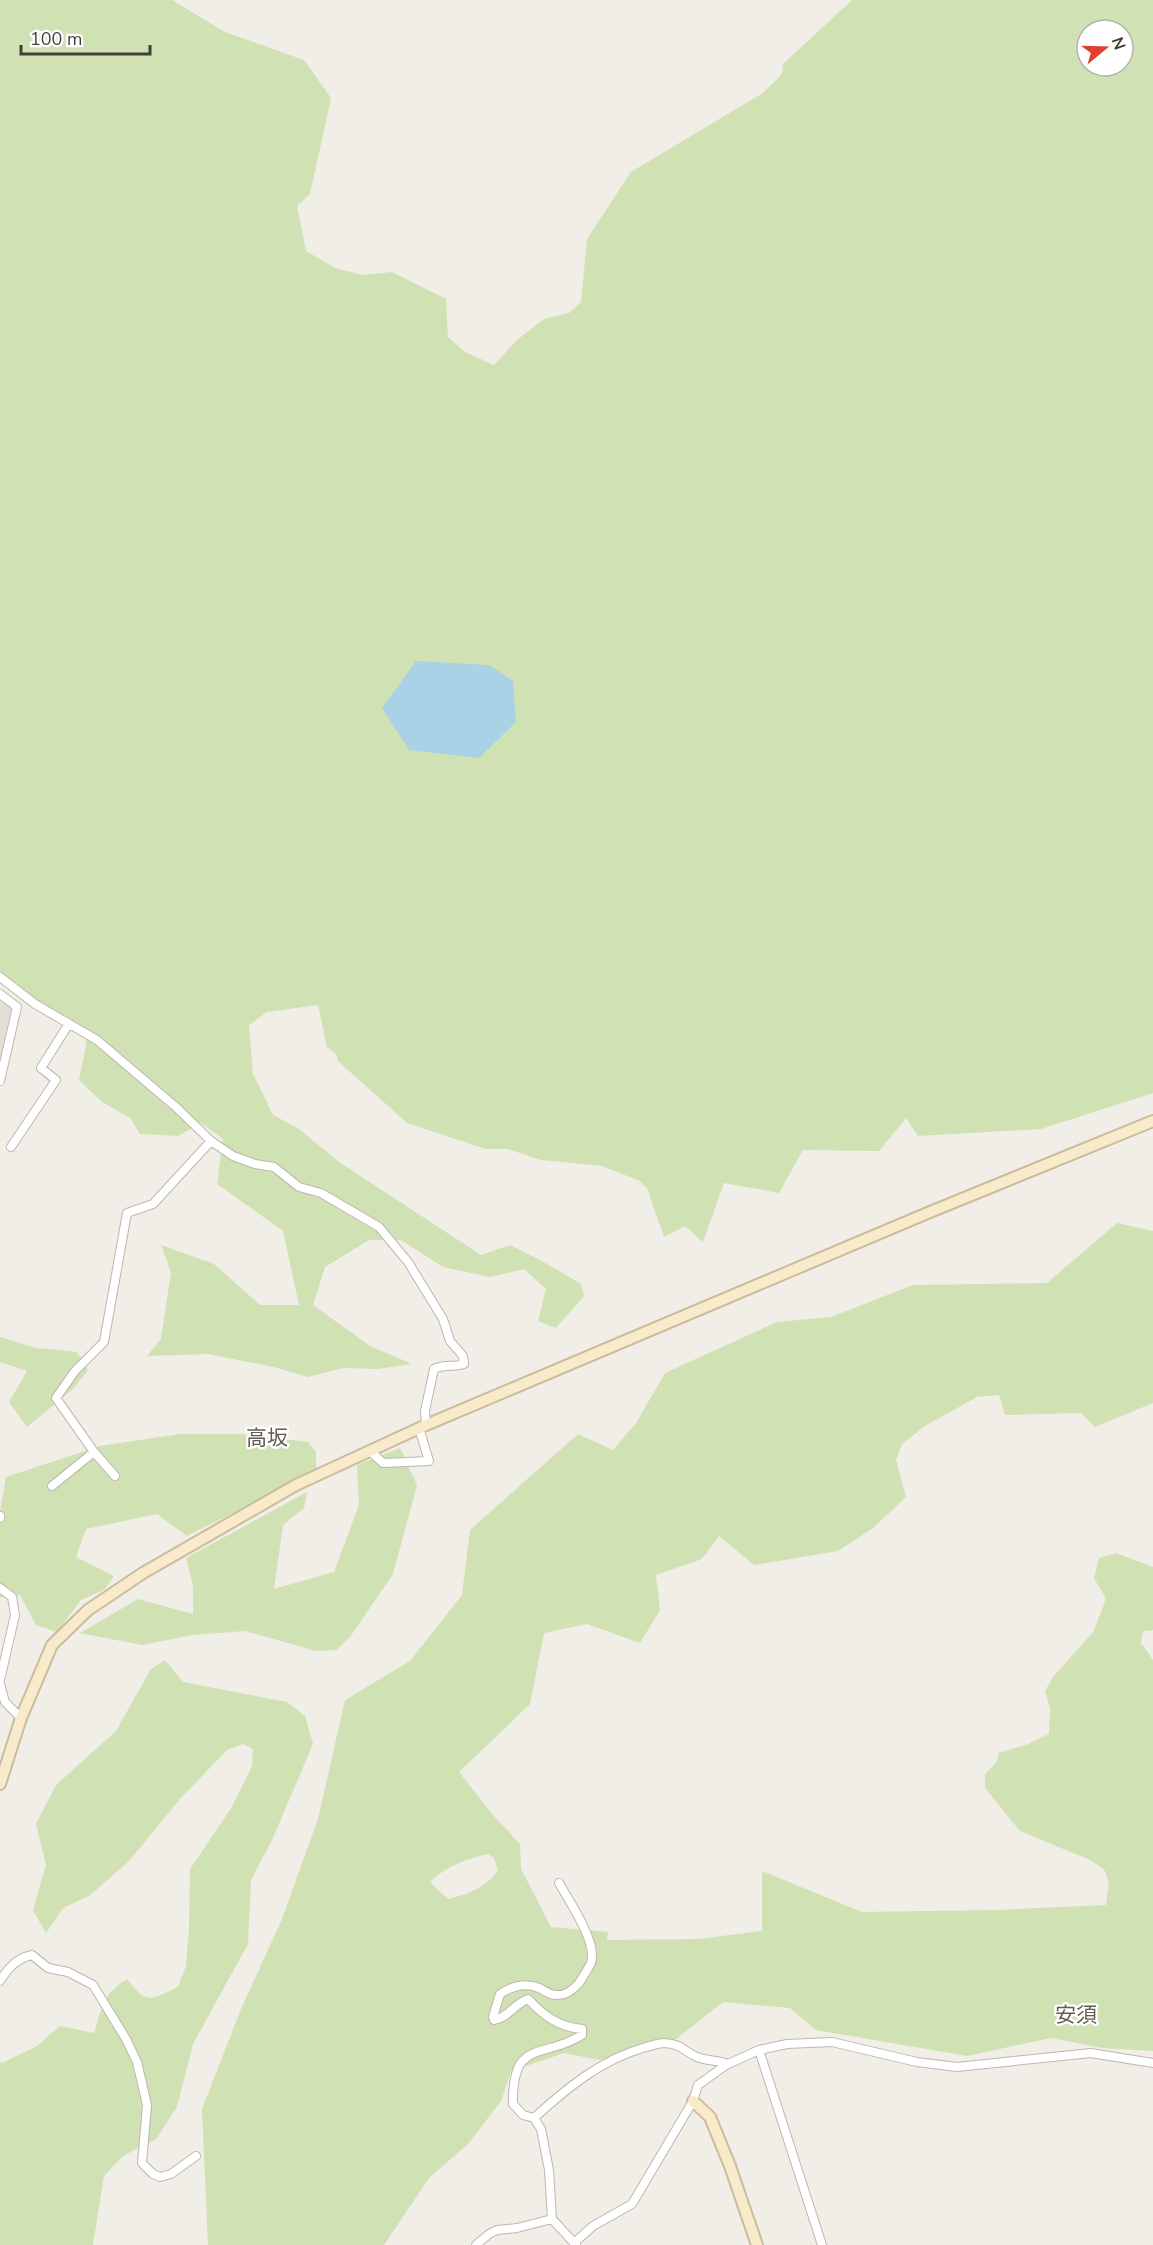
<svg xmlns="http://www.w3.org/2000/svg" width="1153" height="2245" viewBox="0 0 1153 2245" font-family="'Nunito Sans','Noto Sans JP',sans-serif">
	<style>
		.residential { fill: #e4dfd6 }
		.green { fill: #d0e1b4; fill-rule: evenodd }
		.water { fill: #aad2e7 }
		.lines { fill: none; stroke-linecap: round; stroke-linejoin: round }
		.street-casing { stroke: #beb7ae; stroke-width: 10 }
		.secondary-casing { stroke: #cbbc9c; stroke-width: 14 }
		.street { stroke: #fff; stroke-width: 8 }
		.secondary { stroke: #f8eaca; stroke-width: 10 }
		.labels { text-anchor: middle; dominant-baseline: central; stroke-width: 4.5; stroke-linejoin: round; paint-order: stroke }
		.quarter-label { font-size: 21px; fill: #655b4f; stroke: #fff }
	</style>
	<rect width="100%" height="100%" fill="#f1ede7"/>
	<path class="residential" d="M0,1001L12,1008L0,1060Z"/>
	<path class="green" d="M0,0H172L225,32L304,60L331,98L310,194L297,206L306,251L335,268L362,275L392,272L446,299L448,337L465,352L494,365L517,340L544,319L569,313L581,302L587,239L631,172L763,93L782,74L783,64L852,0H1153V1093L1041,1129L918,1136L906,1118L879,1151L803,1150L779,1193L724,1183L703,1242L685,1226L664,1237L647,1188L640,1181L602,1166L541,1160L508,1149H486L407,1123L338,1061L336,1054L327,1047L318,1005L267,1012L249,1025L253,1074L273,1115L299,1129L339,1162L481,1255L510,1245L549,1265L581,1284L584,1296L556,1328L538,1321L546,1289L524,1269L490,1277L443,1267L401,1240H369L325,1267L313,1305L370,1346L412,1364L378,1369L343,1368L308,1377L274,1367L208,1354L147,1356L161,1339L171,1272L161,1245L214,1264L260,1305H299L283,1231L217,1184L223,1139L201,1123L178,1136L140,1134L130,1118L102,1102L79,1080L86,1046L85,1031L42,1003L0,983ZM1087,30H1123V66H1087Z
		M1117,1223L1153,1231V1403L1095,1427L1081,1413L1005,1415L999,1395L977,1397L925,1426L902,1444L896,1460L906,1497L873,1528L838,1551L754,1565L719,1536L702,1559L656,1575L660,1610L640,1643L587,1624L544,1633L530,1704L459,1772L493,1815L520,1844L521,1869L551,1927L608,1932L607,1940L698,1939L762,1931V1871L862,1912L996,1910L1106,1905L1109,1883L1104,1869L1090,1860L1020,1831L985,1788V1774L996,1763L999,1753L1028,1744L1049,1734L1050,1709L1045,1691L1053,1677L1093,1632L1106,1599L1094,1578L1099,1558L1116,1553L1153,1567V1630L1143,1631L1141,1643L1153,1660V2051L1103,2048L1051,2038L967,2056L816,2030L790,2008L723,2002L675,2040L600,2060L564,2053L511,2071L501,2101L468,2144L429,2178L384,2245H208L202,2109L241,2009L282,1919L318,1819L345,1700L410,1661L462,1595L470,1530L578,1434L613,1450L636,1423L665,1373L777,1322L831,1317L913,1285L1047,1283ZM488,1854L494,1858L498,1870C486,1888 468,1894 448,1899L430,1882C446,1866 466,1859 488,1854Z
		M0,1337L36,1348L77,1352L88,1370L73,1389L27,1427L9,1402L27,1371L0,1362Z
		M180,1434H238L308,1442L316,1452V1471L187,1536L157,1514L86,1529L76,1557L114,1576L105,1589L81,1600L57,1632L36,1625L20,1595L0,1597V1512L6,1477L100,1446Z
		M400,1448L417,1485L393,1574L350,1637L337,1650L316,1651L245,1631L193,1635L142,1645L80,1633L138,1599L193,1614V1586L186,1558L307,1492L304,1508L283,1525L274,1589L334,1572L359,1505L357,1465Z
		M165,1660L183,1682L287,1702L305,1716L313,1744L272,1840L251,1880L248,1944L193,2044L177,2107L156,2139L123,2156L104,2176L93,2245H0V2061L2,2063L37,2046L60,2026L94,2033C103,2006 101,1996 127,1979C148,2006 149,2000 178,1987L186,1966L189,1928L190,1869L232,1807L252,1766L253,1749L243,1744L227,1750L180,1799L129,1861L89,1896L63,1908L46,1933L33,1910L46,1865L36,1824L56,1785L116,1731L151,1669Z"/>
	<path class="water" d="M416,661L489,665L513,681L516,722L479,758L409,750L382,708Z"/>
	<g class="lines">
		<g class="street-casing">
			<path id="street" d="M0,977L35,1004L97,1040L177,1108L211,1141L233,1156L255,1164L274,1167L299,1187L321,1193L379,1227L408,1262L443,1319L450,1341L463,1356L464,1364C452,1368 447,1363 434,1369L425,1411L426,1425
				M0,994L17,1007L0,1081
				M11,1147L56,1080L41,1068L68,1025
				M370,1451L383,1463L429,1461L419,1428
				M115,1476L94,1452L56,1398L75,1371L104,1342L127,1213L153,1204L211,1141
				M52,1486L94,1452
				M0,1516V1518
				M0,1588L12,1597L15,1615L0,1680
				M0,1684L5,1702L21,1718
				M559,1883C569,1901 598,1943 591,1963C588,1969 583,1977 579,1983C573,1990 565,1996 556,1995C550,1995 544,1990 539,1988C525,1982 512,1986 500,1994L493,2017L494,2020C508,2018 514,2004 528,1999C543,2015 558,2027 582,2029V2035C543,2060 512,2037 513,2104L523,2115L534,2118L541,2129L549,2170L552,2219L576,2245
				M0,1981C8,1968 17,1958 32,1955L48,1968L68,1972L93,1985L126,2039L137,2062L147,2105L142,2163L153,2174L160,2177L171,2174L196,2156
				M759,2050L822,2245
				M534,2118C567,2088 602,2059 646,2047C652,2046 658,2043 664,2043C683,2044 684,2052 697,2057C707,2061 717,2060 728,2064
				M575,2242L593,2226L632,2204L693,2101L698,2085L726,2065L759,2050L787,2044L832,2042L917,2062L957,2067L1091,2053L1153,2063
				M476,2245L489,2234L497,2230L517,2228L552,2219"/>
		</g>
		<g class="secondary-casing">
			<path id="secondary" d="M0,1784L21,1718L52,1645L88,1610L143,1573L296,1485L426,1425L930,1212L1153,1121
				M693,2101L710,2117L730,2166L757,2245"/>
		</g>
		<use href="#street" class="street"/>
		<use href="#secondary" class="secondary"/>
	</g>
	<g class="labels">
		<g class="quarter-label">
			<text x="267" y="1438">高坂</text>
			<text x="1076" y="2015">安須</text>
		</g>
	</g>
	<g transform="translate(1105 48) rotate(71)"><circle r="28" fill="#ffffff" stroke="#b4b2af" stroke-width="1.5"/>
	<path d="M0-4.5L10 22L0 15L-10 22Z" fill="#df3e30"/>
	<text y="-9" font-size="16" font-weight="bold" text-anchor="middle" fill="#433e37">N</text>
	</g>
	<path d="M21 45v9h129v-9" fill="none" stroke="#433e37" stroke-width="3"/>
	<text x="30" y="45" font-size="18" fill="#433e37" stroke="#ffffff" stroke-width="4.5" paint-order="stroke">100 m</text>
</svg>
